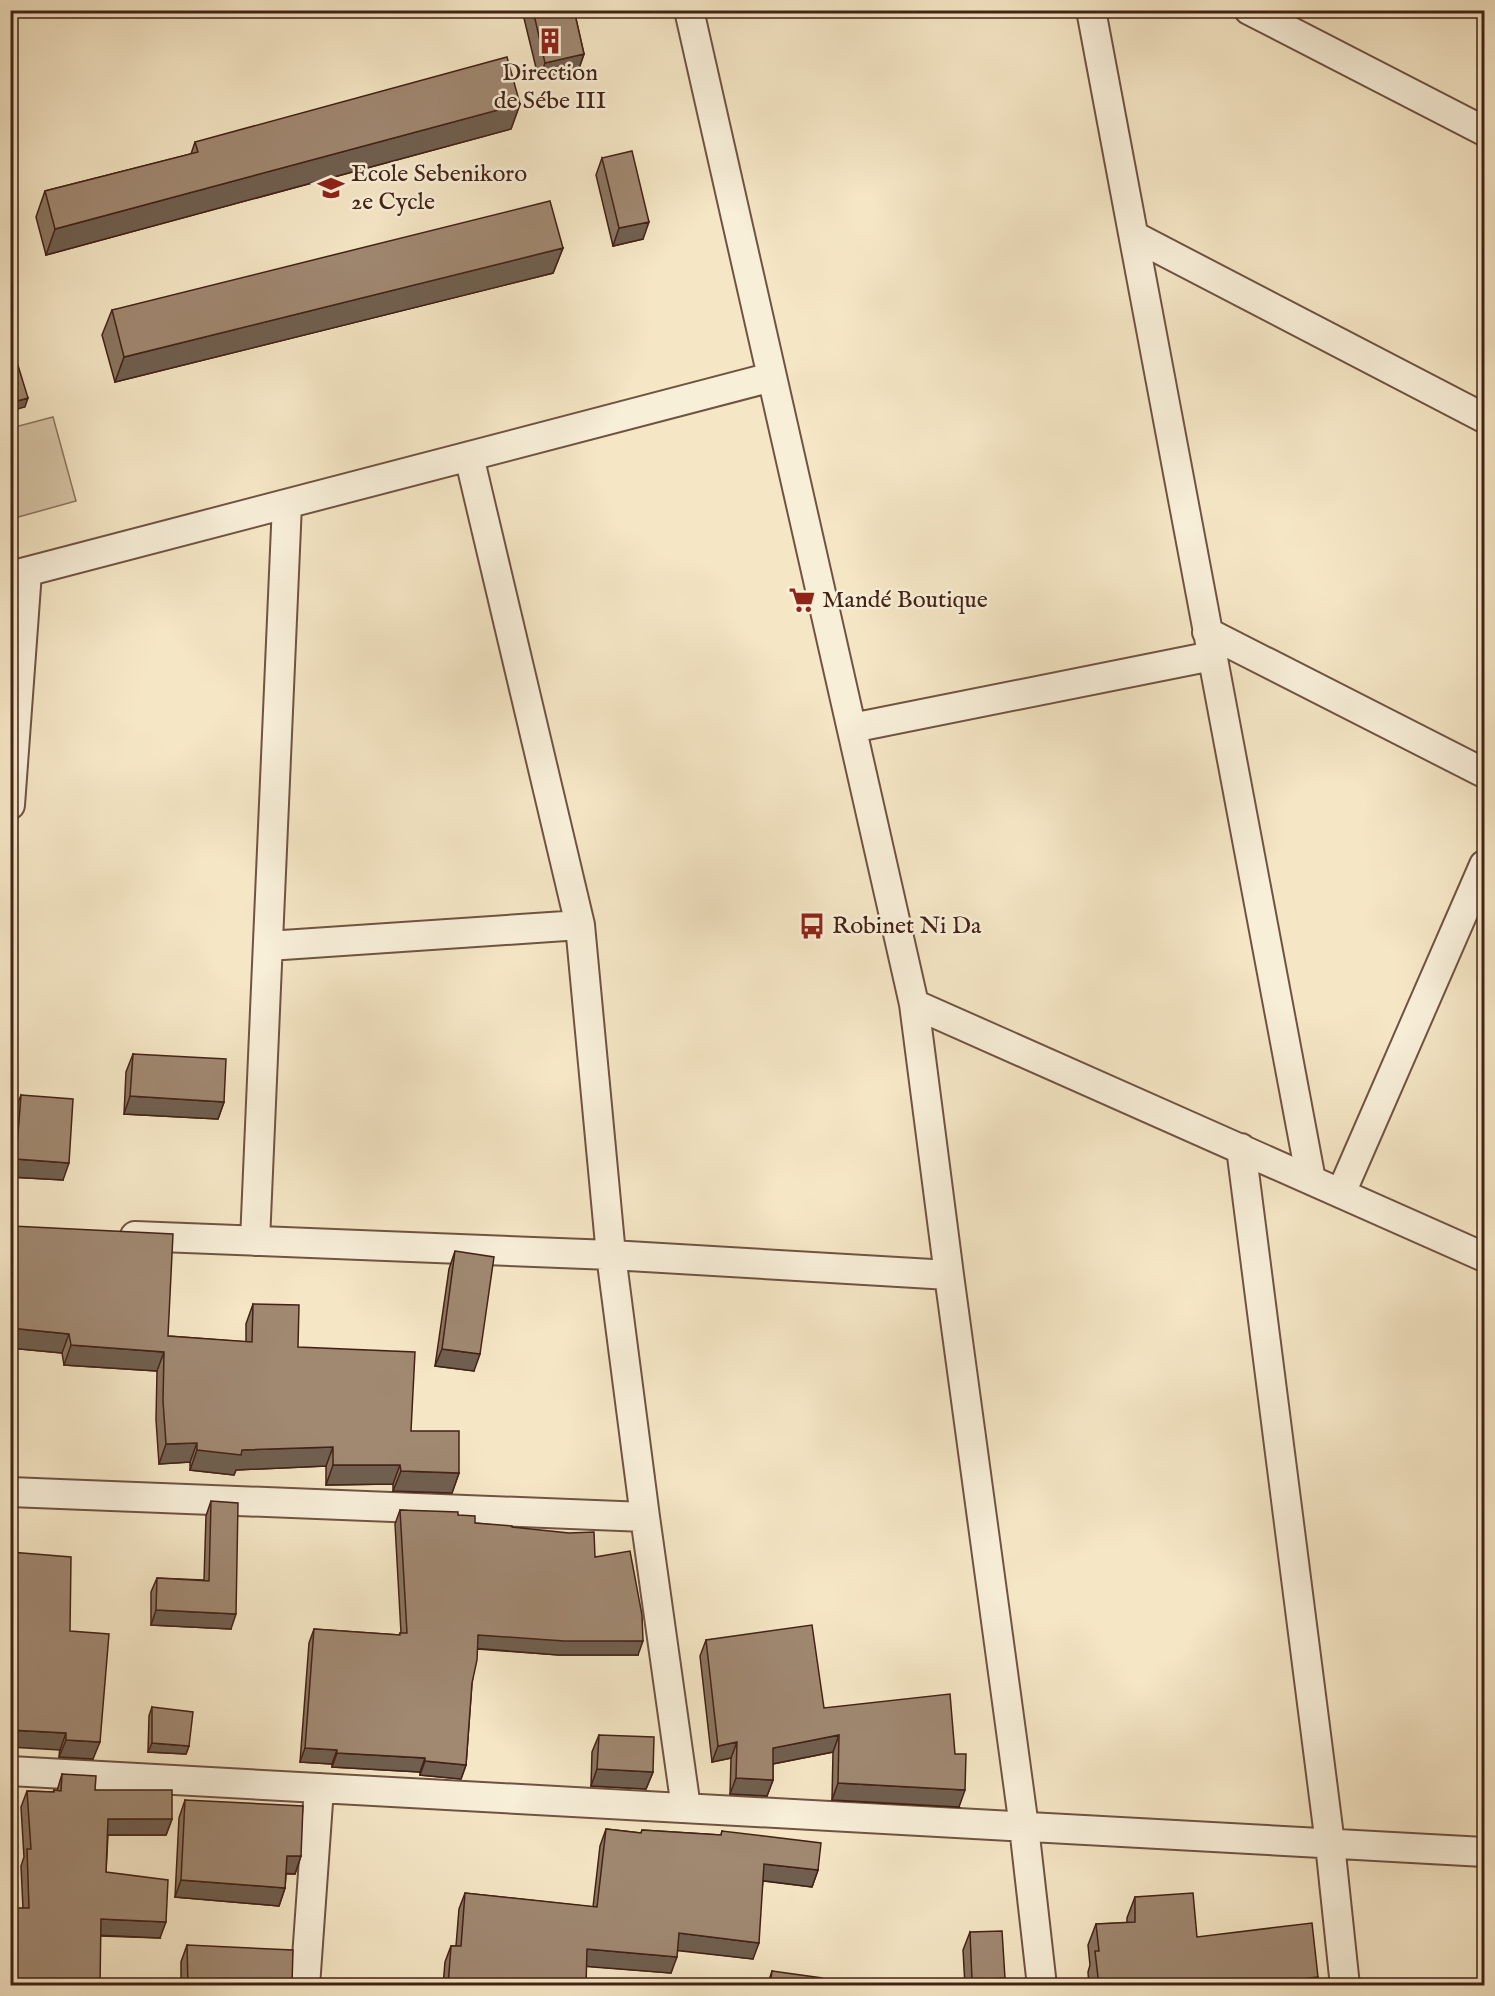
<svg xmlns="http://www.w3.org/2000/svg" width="1495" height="1996" viewBox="0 0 1495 1996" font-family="'IM FELL English',serif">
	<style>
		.green { fill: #d7c5a7; stroke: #8d745e; stroke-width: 1.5 }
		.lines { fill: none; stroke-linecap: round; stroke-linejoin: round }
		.street-casing { stroke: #705342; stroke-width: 32 }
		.street { stroke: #f8efd9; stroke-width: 28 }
		.wall { fill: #8a7561; stroke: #432216; stroke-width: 1.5 }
		.shaded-wall { fill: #705f4f; stroke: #432216; stroke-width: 1.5 }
		.building { fill: #a08871; stroke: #432216; stroke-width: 1.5 }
		.labels { text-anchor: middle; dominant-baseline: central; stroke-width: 5; stroke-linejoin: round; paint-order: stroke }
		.poi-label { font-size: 24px; fill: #432216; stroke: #f8efd9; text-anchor: start }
	</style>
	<rect width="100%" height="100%" fill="#f5e6c5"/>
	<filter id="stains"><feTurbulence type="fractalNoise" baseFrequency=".00333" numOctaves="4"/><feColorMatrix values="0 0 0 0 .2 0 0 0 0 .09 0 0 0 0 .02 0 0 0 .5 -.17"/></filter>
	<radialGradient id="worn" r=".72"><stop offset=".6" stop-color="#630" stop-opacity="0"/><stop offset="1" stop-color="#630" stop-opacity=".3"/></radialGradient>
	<path class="green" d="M53,417L76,501L11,519V428Z"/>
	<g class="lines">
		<g class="street-casing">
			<path id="street" d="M689,10L914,1004L949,1275L1024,1827L1042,1986
				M1091,10L1311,1180
				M1249,10L1484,131
				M1134,236L1484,418
				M469,456L580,925L611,1255L645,1517L686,1808
				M10,576L772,377
				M1207,632L1484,773
				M852,728L1212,656
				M10,805L27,572
				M268,946L580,925
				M914,1004L1484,1257
				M1241,1148L1330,1844L1345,1986
				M1341,1193L1484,865
				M135,1236L611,1255L949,1275
				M255,1241L287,504
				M10,1492L645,1517
				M10,1771L1484,1852
				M305,1986L319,1788"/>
		</g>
		<use href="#street" class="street"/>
	</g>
	<path class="wall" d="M522,10H574L584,54L578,71L539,80Z
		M520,104L511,129L46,255L36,217L45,191L191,154L195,142Z
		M602,158L643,239L613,246L596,175Z
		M563,248L553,273L115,382L102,335L112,310Z
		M133,1054L224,1102L218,1119L124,1114L126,1072Z
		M21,1095L63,1180L10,1177L14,1112Z
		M12,1226L168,1336L246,1342V1324L253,1304L298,1347L411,1431L459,1473L452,1493L393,1491V1484L326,1485V1466L236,1470L234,1475L190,1470V1462L159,1464L156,1420L157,1371L64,1365L62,1353L10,1348V1229Z
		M455,1251L474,1371L435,1366L449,1269Z
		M211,1501L231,1629L151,1625V1592L157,1578L204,1580L206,1516Z
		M400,1510L458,1515L475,1523L512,1527L595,1557L638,1655H559L477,1649L472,1683L466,1765L461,1779L420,1775V1772L332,1767V1764L300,1762L309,1643L314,1629L399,1635L400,1633H401L395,1524Z
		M70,1631L93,1759L59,1757Z
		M706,1640L824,1708L959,1807L832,1800L833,1752L773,1764V1780L767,1796L730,1794L731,1758L712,1762L700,1656Z
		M152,1707L189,1746L186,1754L148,1752L149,1716Z
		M599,1735L653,1772L646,1789L591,1786L592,1752Z
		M62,1774L95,1790L172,1819L166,1835H108L106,1872L160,1938L100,1936L23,1908L21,1866L24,1857L21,1807L27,1791L53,1792L54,1790L57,1791Z
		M185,1800L301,1856L295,1874H286L285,1888L279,1906L175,1897L179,1818Z
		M606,1829L641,1833L642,1830L721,1835L722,1831L818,1870L812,1887L763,1881L753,1959L678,1950L671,1973L586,1966V1986H443L445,1962L451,1946H456L459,1909L465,1893L593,1907L600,1846Z
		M1135,1897L1197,1937L1315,1986H1089L1088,1972L1090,1965L1088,1945L1096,1924L1127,1923V1918Z
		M970,1932L1002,1986H965L963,1950Z
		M187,1945L291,1986H181V1962Z
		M772,1971L821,1986H767Z"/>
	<path class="shaded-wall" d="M584,54L578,71L539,80L545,63Z
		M520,104L511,129L46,255L55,229Z
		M649,222L643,239L613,246L619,228Z
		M563,248L553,273L115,382L124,357Z
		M28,398L25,407L10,411V403Z
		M130,1096L224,1102L218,1119L124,1114Z
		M16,1159L69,1163L63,1180L10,1177Z
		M10,1328L69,1334L62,1353L10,1348Z
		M71,1345L164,1352L157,1371L64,1365Z
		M442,1349L480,1354L474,1371L435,1366Z
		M197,1443L190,1462L159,1464L166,1444Z
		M333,1447L326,1466L236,1470L234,1475L190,1470L197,1450H242Z
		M333,1465H400L393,1484L326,1485Z
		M401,1471L459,1473L452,1493L393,1491Z
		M156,1610L236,1614L231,1629L151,1625Z
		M478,1635L643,1641L638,1655H559L472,1648Z
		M10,1730L66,1733L60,1750L10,1747Z
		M839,1735L833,1752L767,1765L773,1748Z
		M66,1740L100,1742L93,1759L59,1757Z
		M737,1742L731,1758L712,1762L718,1746Z
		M152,1743L189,1746L186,1754L148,1752Z
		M305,1748L337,1750L332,1764L300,1762Z
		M337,1753L425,1758L420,1772L332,1767Z
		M425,1761L466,1765L461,1779L420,1775Z
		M597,1769L653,1772L646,1789L591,1786Z
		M736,1778L773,1780L767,1796L730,1794Z
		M838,1783L965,1790L959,1807L832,1800Z
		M108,1819H172L166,1835H102Z
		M287,1856H301L295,1874L281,1873Z
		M764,1864L818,1870L812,1887L758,1880Z
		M181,1880L285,1888L279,1906L175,1897Z
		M101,1919L166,1922L160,1938L95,1935Z
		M679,1933L759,1943L753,1959L673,1950Z
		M587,1949L677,1957L671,1973L581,1966Z
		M1318,1977L1315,1986H1249Z
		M1005,1978L1002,1986H970L972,1980Z
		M292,1983L291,1986H228Z"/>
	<path class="building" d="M533,10H574L584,54L545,63Z
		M507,57L520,104L55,229L45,191L198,152L195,142Z
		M632,151L649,222L619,228L602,158Z
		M550,201L563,248L124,357L112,310Z
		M16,359L28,398L10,403V361Z
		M133,1054L226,1059L224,1102L130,1096Z
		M21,1095L73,1099L69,1163L16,1159Z
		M12,1226L173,1234L168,1336L252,1342L253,1304L299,1305L298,1347L415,1352L411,1431H459V1473L401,1471L400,1465H333V1447L242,1450L241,1455L197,1450V1443L166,1444L163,1401L164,1352L71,1345L69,1334L10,1328V1244Z
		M455,1251L494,1257L480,1354L442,1349Z
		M211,1501L238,1503L236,1614L156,1610L157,1578L209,1581Z
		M400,1510L458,1512V1515L475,1516V1523L512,1526V1527L569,1533L594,1532L595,1557L630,1551L642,1615L643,1641H564L478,1635L477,1660L472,1683L466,1765L425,1761V1758L337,1753V1750L305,1748L314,1629L400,1635V1633H407Z
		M10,1552L71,1557L70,1631L109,1634L100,1742L66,1740V1733L10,1730Z
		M812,1625L824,1708L950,1694L955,1754H966L965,1790L838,1783L839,1735L773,1748V1780L736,1778L737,1742L718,1746L706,1640Z
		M152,1707L193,1712L189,1746L152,1743Z
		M599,1735L654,1737L653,1772L597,1769Z
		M62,1774L96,1776L95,1790H172V1819H108L106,1872L168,1880L166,1922L101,1919L100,1986H10V1908H29L27,1849H31L27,1791L54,1792V1790L61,1791Z
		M185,1800L303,1806L301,1856H287L285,1888L181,1880Z
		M606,1829L641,1833L642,1830L721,1835L722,1831L821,1843L818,1870L764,1864L759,1943L679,1933L677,1957L587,1949L586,1986H448L451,1946H461L465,1893L597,1907Z
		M1193,1893L1197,1937L1312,1923L1318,1977L1249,1986H1099L1095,1951H1099L1096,1924L1135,1922V1897Z
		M1002,1931L1005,1978L972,1980L970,1932Z
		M187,1945L293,1950L292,1983L228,1986H188Z
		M772,1971L822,1978L821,1986H770Z"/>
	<defs>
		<g id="building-bare" transform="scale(2.07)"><path d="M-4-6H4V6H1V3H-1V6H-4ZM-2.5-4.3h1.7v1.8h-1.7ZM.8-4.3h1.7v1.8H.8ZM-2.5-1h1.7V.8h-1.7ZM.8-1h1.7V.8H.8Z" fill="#8f2418" stroke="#f8efd9" stroke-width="2.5" paint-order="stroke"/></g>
		<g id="school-bare" transform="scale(2.07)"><path d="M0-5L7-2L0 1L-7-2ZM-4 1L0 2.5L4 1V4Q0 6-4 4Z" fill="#8f2418" stroke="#f8efd9" stroke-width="2.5" paint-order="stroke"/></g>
		<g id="supermarket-bare" transform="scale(2.07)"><path d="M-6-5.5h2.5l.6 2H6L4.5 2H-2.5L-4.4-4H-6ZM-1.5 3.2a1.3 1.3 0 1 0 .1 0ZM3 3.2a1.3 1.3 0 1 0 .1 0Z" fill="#8f2418" stroke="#f8efd9" stroke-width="2.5" paint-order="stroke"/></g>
		<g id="bus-bare" transform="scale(2.07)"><path d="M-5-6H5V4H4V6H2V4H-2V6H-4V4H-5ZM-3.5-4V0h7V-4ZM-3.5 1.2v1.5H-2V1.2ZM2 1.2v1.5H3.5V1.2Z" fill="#8f2418" stroke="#f8efd9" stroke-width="2.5" paint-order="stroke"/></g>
	</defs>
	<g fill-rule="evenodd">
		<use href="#building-bare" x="550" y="41"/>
		<use href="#school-bare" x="331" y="188"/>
		<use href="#supermarket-bare" x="802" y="600"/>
		<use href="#bus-bare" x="812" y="926"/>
	</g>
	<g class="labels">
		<g class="poi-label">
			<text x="550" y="73" text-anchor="middle">Direction<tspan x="550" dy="28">de Sébe III</tspan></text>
			<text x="351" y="174">Ecole Sebenikoro<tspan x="351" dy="28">2e Cycle</tspan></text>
			<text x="822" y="600">Mandé Boutique</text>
			<text x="832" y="926">Robinet Ni Da</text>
		</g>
	</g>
	<rect width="1495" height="1996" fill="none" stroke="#f5e6c5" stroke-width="36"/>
	<rect x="12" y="12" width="1471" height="1972" fill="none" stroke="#432216" stroke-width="3"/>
	<rect x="18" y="18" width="1459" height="1960" fill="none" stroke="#432216" stroke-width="1.5"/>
	<rect width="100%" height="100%" filter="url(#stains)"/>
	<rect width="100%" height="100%" fill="url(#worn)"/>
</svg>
